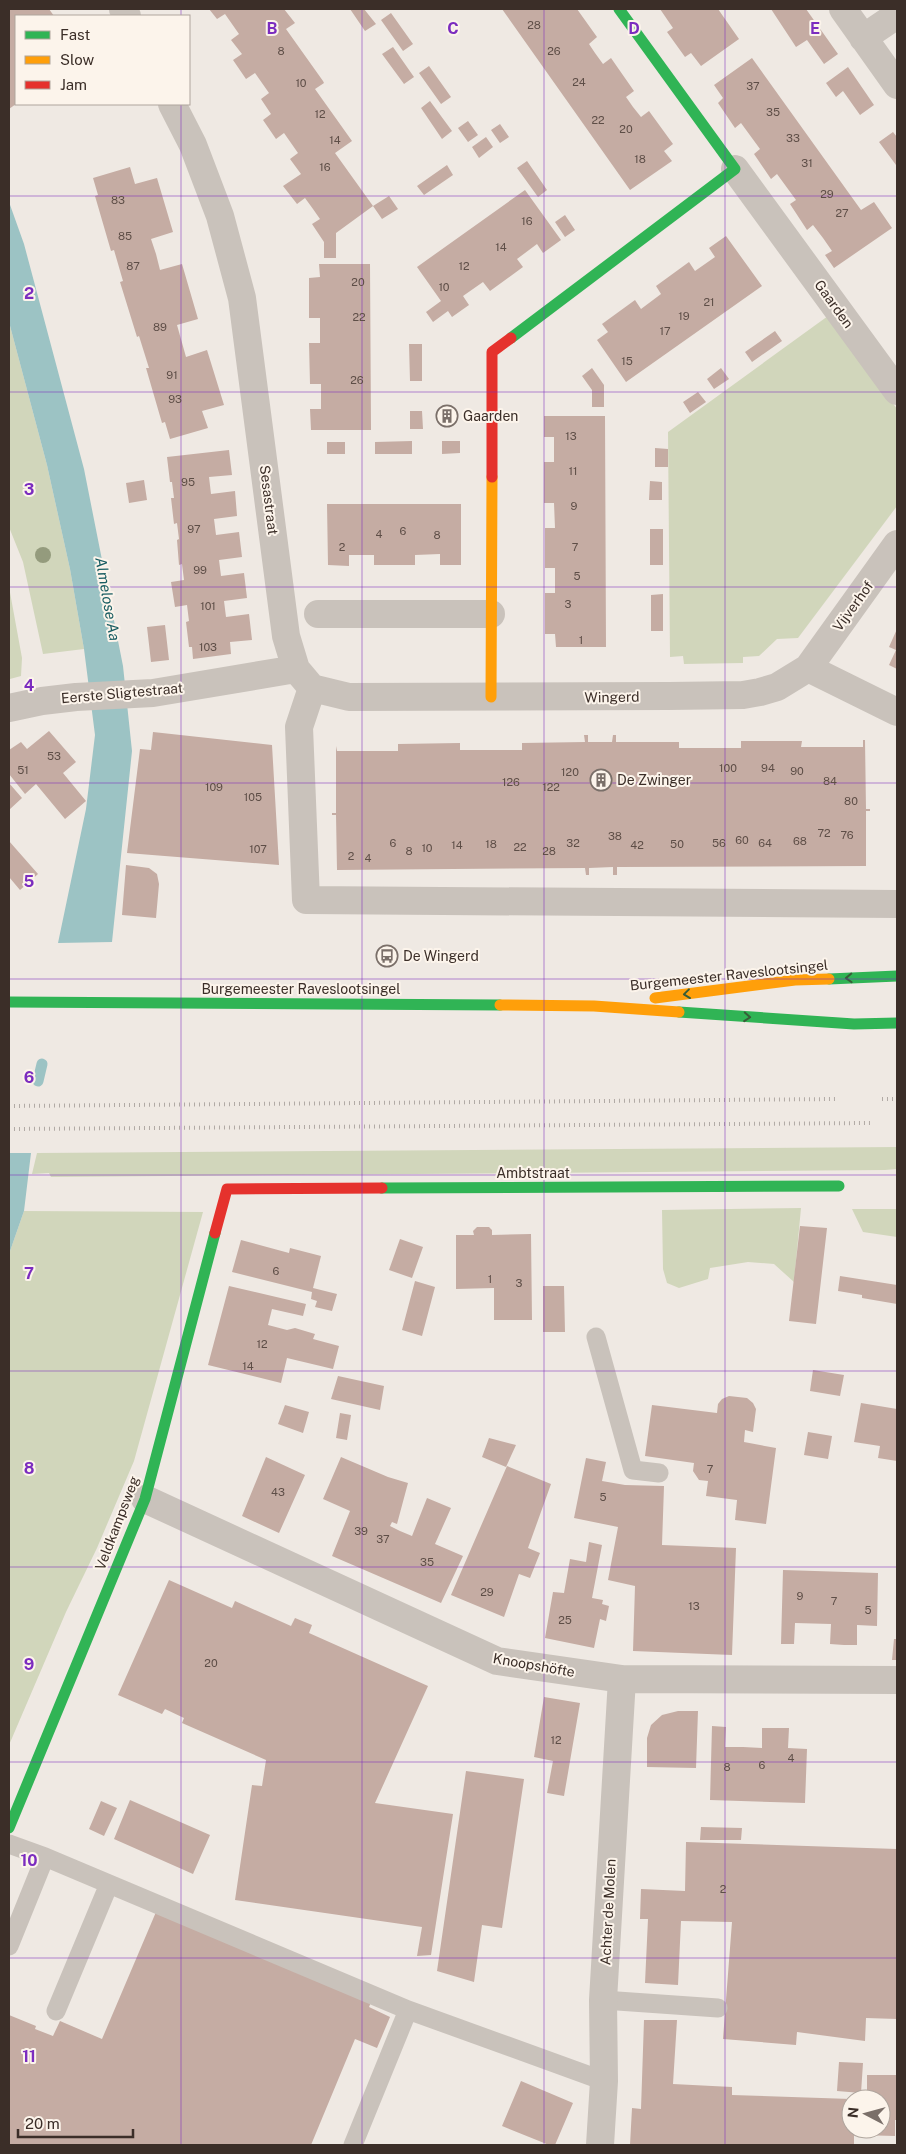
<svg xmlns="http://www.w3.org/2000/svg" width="906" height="2154" viewBox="0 0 906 2154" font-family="'Public Sans',sans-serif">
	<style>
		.green { fill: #d1d6bb }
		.water { fill: #9cc3c4 }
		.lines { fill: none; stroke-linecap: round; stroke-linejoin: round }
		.stream { stroke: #9cc3c4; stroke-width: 11 }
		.building { fill: #c5aca3 }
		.lane { stroke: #c9c2bb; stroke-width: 19 }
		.street { stroke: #c9c2bb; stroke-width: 28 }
		.fast { stroke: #30b455; stroke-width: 11 }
		.slow { stroke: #ff9f0a; stroke-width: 11 }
		.jam { stroke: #e5322d; stroke-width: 11 }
		.rail { stroke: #b1aaa5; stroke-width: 4; stroke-dasharray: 1 4; stroke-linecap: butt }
		.tree { fill: #949b7d }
		.oneway { stroke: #375d38 }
		.grid { fill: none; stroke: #7b2cbf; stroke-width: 1; stroke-opacity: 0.55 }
		.labels { text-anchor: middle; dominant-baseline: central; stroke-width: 4; stroke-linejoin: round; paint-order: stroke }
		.number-label { font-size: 11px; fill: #5e4e47 }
		.street-label { font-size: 14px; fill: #3b2e28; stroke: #fcf4eb }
		.poi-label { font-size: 14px; fill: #3b2e28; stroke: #fcf4eb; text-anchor: start }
		.water-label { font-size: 15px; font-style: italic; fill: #195d62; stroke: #fcf4eb }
		.grid-label { font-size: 16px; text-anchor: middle; font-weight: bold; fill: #7b2cbf; stroke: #fcf4eb; stroke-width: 4; stroke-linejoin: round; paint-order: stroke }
	</style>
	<rect width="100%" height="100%" fill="#efe9e3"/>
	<path class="green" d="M828,316L897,409V506L798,638L777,639L759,656L743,657V663L684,664L683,656L670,657L668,432Z
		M9,322L47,465L70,569L84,649L43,654L23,562L9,527Z
		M9,587L22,658L21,676L10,679Z
		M897,1147V1169L885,1170L51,1177L49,1173L32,1174L37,1153Z
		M801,1208L794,1282L774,1264L748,1262L710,1268L708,1279L679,1288L667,1283L663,1269L662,1210Z
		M852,1209H897V1237L863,1232Z
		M24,1211L203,1212L134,1461L97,1548L66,1612L9,1745V1254Z"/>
	<path class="water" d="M9,202L24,244L84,469L123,666L132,751L112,942L58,943L86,809L95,735L84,649L70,569L47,465L9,322Z
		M9,1153H31L24,1211L9,1254Z"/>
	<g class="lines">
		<path class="stream" d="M38,1081L42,1064"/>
	</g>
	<path class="building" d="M9,9H49L54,16H16V104L9,109Z
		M209,9H284L295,23L286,29L323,81L324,83L315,89L352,141L335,153L373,206L336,233V258H324V242L312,224L320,219L313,209L305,198L297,204L283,186L301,174L290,159L298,153L284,133L276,139L263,120L271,114L261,99L269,93L255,73L246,79L233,60L242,54L231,40L239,34L225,14L217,19Z
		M350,9H364L376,24L365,31Z
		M502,9H577L597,37L589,44L595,53L603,64L611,58L634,91L626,97L633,107L641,117L649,111L673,144L664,151L672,161L630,190Z
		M660,9H718L739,39L701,66L691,53L685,57L667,32L673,28Z
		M771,9H806L838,54L824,64L807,40L796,47Z
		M391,13L413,44L403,51L381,20Z
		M393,47L414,77L404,84L382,54Z
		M752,58L861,210L874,202L892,228L834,268L825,255L832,251L823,238L813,225L807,230L790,204L796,200L777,174L771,179L754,154L760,149L741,123L735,128L718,103L723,98L714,85Z
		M429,66L451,97L441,104L419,73Z
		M848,67L874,105L860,115L843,91L836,97L826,83Z
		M430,101L452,131L442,139L421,108Z
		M468,121L478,135L468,142L458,128Z
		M500,124L509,137L500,143L491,130Z
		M893,132L897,137L896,165L879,142Z
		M486,137L493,147L479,158L472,147Z
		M527,161L547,190L538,197L517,168Z
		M447,165L453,175L424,195L417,186Z
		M130,167L135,184L157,178L173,232L151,239L156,254L160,270L182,264L198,319L177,325L186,357L207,350L224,405L202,411L208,428L170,439L165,422L162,423L146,368H149L139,336L137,337L120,282L123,281L114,250L111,251L95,196L98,195L93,178Z
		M525,190L561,240L543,253L537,244L517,259L523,267L490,291L483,282L463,296L469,305L452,317L448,311L433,322L426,312L441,301L417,267Z
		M389,196L398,209L382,219L373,206Z
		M565,215L575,230L565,237L555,222Z
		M726,236L762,286L626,382L597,340L608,332L602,324L635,300L641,309L661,294L656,286L689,262L695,271L715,257L709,248Z
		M319,264H370L371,430H311L310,409H321V384H310L309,343H320V318H309V278L320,277Z
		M775,331L782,341L752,362L745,352Z
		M409,344H422V381H410Z
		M592,368L604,385V407H592V390L582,376Z
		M721,368L729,379L714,389L707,379Z
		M698,392L706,402L690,413L683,402Z
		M440,409H455L454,423H440Z
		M410,411H422L423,429H410Z
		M544,416H605L606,647H556L555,634H545V593H555V568H545V528H555L554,503H544V462H554V437H544Z
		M412,441V454H375V442Z
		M442,441H460V453L442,454Z
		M327,442H345V454H327Z
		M655,448L668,449V467H655Z
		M229,450L232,475L209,477L211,494L235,491L237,516L214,519L216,535L239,532L242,557L219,560L221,576L244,573L247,598L224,601L226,617L249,614L252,640L230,642L231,654L193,659L192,647H189L186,622L189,621L187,605L175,607L171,582L184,580L182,564L179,565L177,540L179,539L177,523L174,524L171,498H174L172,482H170L167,457Z
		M144,480L147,500L129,503L126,483Z
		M650,481L662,482V500H649Z
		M327,504H461V565H440V554L415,555V565H374V555H349V566L328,565Z
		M650,529H663V565H650Z
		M663,594V631H651V595Z
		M165,625L169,660L151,662L147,627Z
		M897,629V669L889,665L896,650L889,647Z
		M49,731L76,762L63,773L86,801L65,819L36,784L25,794L9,774V750L21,742L27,749Z
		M153,732L272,745L279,865L127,853L140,749L151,750Z
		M584,735H588V742H612L613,735H616V742H679V748H741V741H802L801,747H863V740H865L866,809H870V811H866V866L617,867V875H613V867L589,868V875H586L585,868L337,870L336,815H332V813H336V746L337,751H398V744L460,743V750H522V743L585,742Z
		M9,783L22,798L9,810Z
		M9,841L38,874L20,890L9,877Z
		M126,865L149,868L157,874L159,884L156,918L122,915Z
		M800,1226L827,1228L816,1324L789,1321Z
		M477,1227H489L492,1230V1235L531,1234L532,1320H494V1288L456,1289V1235H474L473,1231Z
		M400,1239L423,1247L412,1278L389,1270Z
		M241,1240L289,1253L290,1248L321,1256L313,1288L337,1294L332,1311L315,1307L317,1301L311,1299L312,1292L232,1272Z
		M840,1276L897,1285V1304L862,1298V1295L838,1291Z
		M415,1281L435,1287L422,1336L402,1330Z
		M229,1286L306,1304L303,1316L272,1309L268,1325L287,1330L295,1328L315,1334L313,1339L339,1346L333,1369L287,1358L281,1383L208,1365Z
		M543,1286H564L565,1332H543Z
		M813,1370L844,1375L840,1396L810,1391Z
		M338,1376L384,1386L380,1410L331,1399Z
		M729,1396L747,1398L753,1403L756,1409L753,1432L745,1430L744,1442L776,1448L766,1524L735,1520L737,1500L706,1496L708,1481L699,1480L693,1471L694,1463L645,1456L652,1405L717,1413L718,1404L722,1399Z
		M861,1403L897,1409V1461L878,1458L880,1446L854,1442Z
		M285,1405L309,1412L303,1433L278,1424Z
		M340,1413L351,1415L347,1440L336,1438Z
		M808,1432L832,1436L828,1459L804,1455Z
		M489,1438L516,1445L506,1467L482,1457Z
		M266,1457L305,1475L279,1533L242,1516Z
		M341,1457L388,1477L408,1483L397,1524L392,1522L390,1526L400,1531L412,1536L427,1498L451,1508L435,1544L463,1556L441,1603L332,1556L350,1511L323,1499Z
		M586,1458L606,1462L602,1481L625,1485L664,1486L662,1545L736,1548L732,1655L633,1651L635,1586L608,1580L618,1527L574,1518Z
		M507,1466L551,1484L528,1548L540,1553L530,1578L519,1574L504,1617L451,1595Z
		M589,1542L602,1545L592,1598L603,1600L602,1604L609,1606L606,1621L600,1619L594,1648L545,1638L553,1592L564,1593L570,1559L586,1562Z
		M783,1570L878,1573L877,1626L857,1625V1645H844L830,1644L831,1624L795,1623L794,1644H781Z
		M169,1580L232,1608L235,1601L291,1626L295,1618L312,1625L309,1633L428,1686L375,1803L453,1814L431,1955L417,1956L422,1927L235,1900L252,1785L262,1786L266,1760L182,1723L184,1718L165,1709L162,1714L118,1695Z
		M894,1639H897V1660H892Z
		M544,1697L580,1703L564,1796L547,1793L553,1761L534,1757Z
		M678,1711H698L696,1768L647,1767V1738L651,1725L662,1715Z
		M712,1726L726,1727L725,1747H743L762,1748V1728H789L788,1748L807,1749L805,1803L710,1800Z
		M466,1771L524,1779L502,1928L482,1925L474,1982L437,1971Z
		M130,1800L210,1835L193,1874L114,1839Z
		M101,1801L117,1808L104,1836L89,1829Z
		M701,1827L742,1828L741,1840H700Z
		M686,1842L897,1849V2019L866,2018L865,2041L797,2032L796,2045L723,2039L732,1922L681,1921L678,1985L645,1983L648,1919H640L641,1889L685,1891Z
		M156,1912L371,2002L369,2007L390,2017L377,2048L355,2039L311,2145H9V2015L36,2026L35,2029L53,2036L60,2021L102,2039Z
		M644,2020H677L673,2084L732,2087V2095L851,2099V2129H854V2145H630L632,2108L641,2109Z
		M839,2062L863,2063L861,2093L837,2091Z
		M867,2075H897V2120H895V2136L859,2135L860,2129H881V2099H867Z
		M521,2081L573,2103L555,2145H549L502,2126Z"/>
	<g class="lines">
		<path class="lane" d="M596,1337L633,1470L659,1473
			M9,1844L45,1857L408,2010
			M9,1946L45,1857
			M603,2000L718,2008
			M56,2011L109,1884
			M353,2145L408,2010L604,2081"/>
		<path class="street" d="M123,9L127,16
			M843,9L897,85
			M863,38L897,15
			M172,104L193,145L220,216L242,298L286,636L296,669L312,688
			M735,169L897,391
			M318,614H491
			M808,668L897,712
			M312,688L299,727L306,900L897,904
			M312,688L349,697L669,696L743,695L760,692L777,687L808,668L897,544
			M9,708L42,701L76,697L153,693L296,669
			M145,1499L497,1661L622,1679L897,1680
			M600,2145L604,2081L603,2000L622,1679"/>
		<path class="fast" d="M511,338L735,169L619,9
			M829,979L897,976
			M9,1002L500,1005
			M679,1012L854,1024L897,1023
			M382,1188L839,1186
			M9,1828L145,1499L215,1233"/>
		<path class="slow" d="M491,697L492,477
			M655,998L795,980L829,979
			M500,1005L594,1006L679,1012"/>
		<path class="jam" d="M492,477V352L511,338
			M215,1233L227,1189L382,1188"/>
		<path class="rail" d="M882,1099H897
			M9,1106L837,1099
			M9,1129L870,1123"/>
	</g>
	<circle class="tree" cx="43" cy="555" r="8"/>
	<defs><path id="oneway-chevron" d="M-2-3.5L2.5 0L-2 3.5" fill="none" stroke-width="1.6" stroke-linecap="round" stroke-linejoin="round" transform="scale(1.25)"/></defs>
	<g class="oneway">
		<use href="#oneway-chevron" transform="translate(849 978) rotate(178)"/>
		<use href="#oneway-chevron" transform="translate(687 994) rotate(173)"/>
		<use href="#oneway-chevron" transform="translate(747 1017) rotate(4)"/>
	</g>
	<path class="grid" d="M181,9V16M362,9V2145M544,9V2145M725,9V2145M181,104V2145M9,196H897M9,392H897M9,587H897M9,783H897M9,979H897M9,1175H897M9,1371H897M9,1567H897M9,1762H897M9,1958H897"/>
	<defs>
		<g id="building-ring" transform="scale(1.125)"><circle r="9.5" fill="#fcf4eb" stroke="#7a6f69" stroke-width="1.5"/><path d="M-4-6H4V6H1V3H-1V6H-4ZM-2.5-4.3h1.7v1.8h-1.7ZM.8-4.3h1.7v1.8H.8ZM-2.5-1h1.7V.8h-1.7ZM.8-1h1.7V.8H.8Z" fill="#7a6f69"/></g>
		<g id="bus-ring" transform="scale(1.125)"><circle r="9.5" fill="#fcf4eb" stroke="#7a6f69" stroke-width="1.5"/><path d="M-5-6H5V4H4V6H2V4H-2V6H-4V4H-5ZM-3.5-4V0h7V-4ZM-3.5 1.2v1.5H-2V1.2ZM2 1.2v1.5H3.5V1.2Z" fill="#7a6f69"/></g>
	</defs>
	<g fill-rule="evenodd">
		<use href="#building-ring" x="447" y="416"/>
		<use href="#building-ring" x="601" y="780"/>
		<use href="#bus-ring" x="387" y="956"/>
	</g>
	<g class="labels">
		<g class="number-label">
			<text x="534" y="25">28</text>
			<text x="281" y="51">8</text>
			<text x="554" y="51">26</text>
			<text x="579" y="82">24</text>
			<text x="301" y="83">10</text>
			<text x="753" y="86">37</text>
			<text x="773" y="112">35</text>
			<text x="320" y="114">12</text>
			<text x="598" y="120">22</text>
			<text x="626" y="129">20</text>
			<text x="793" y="138">33</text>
			<text x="335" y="140">14</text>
			<text x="640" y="159">18</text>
			<text x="807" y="163">31</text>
			<text x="325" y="167">16</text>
			<text x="827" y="194">29</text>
			<text x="118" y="200">83</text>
			<text x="842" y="213">27</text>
			<text x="527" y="221">16</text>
			<text x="125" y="236">85</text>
			<text x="501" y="247">14</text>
			<text x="133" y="266">87</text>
			<text x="464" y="266">12</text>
			<text x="358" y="282">20</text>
			<text x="444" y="287">10</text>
			<text x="709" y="302">21</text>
			<text x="684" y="316">19</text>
			<text x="359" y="317">22</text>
			<text x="160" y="327">89</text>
			<text x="665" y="331">17</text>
			<text x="627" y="361">15</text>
			<text x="172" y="375">91</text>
			<text x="357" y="380">26</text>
			<text x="175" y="399">93</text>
			<text x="571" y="436">13</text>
			<text x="573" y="471">11</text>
			<text x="188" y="482">95</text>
			<text x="574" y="506">9</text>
			<text x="194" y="529">97</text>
			<text x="403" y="531">6</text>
			<text x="379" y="534">4</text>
			<text x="437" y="535">8</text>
			<text x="342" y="547">2</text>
			<text x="575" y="547">7</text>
			<text x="200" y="570">99</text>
			<text x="577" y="576">5</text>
			<text x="568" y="604">3</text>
			<text x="208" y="606">101</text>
			<text x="581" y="640">1</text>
			<text x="208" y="647">103</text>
			<text x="54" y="756">53</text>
			<text x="728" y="768">100</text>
			<text x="768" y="768">94</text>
			<text x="23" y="770">51</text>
			<text x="797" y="771">90</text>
			<text x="570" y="772">120</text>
			<text x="830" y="781">84</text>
			<text x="511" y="782">126</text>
			<text x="214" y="787">109</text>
			<text x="551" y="787">122</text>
			<text x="253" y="797">105</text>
			<text x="851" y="801">80</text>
			<text x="824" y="833">72</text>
			<text x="847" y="835">76</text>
			<text x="615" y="836">38</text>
			<text x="742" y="840">60</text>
			<text x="800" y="841">68</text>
			<text x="393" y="843">6</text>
			<text x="573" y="843">32</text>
			<text x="719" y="843">56</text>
			<text x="765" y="843">64</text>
			<text x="491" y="844">18</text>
			<text x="677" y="844">50</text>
			<text x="457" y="845">14</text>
			<text x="637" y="845">42</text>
			<text x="520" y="847">22</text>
			<text x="427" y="848">10</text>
			<text x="258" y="849">107</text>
			<text x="409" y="851">8</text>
			<text x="549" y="851">28</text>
			<text x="351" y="856">2</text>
			<text x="368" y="858">4</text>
			<text x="276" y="1271">6</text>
			<text x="490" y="1279">1</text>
			<text x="519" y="1283">3</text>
			<text x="262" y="1344">12</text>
			<text x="248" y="1366">14</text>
			<text x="710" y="1469">7</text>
			<text x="278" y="1492">43</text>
			<text x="603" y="1497">5</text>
			<text x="361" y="1531">39</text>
			<text x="383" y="1539">37</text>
			<text x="427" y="1562">35</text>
			<text x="487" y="1592">29</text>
			<text x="800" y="1596">9</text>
			<text x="834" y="1601">7</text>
			<text x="694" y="1606">13</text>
			<text x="868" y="1610">5</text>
			<text x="565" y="1620">25</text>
			<text x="211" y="1663">20</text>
			<text x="556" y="1740">12</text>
			<text x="791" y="1758">4</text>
			<text x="762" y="1765">6</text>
			<text x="727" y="1767">8</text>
			<text x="723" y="1889">2</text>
		</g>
		<g class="street-label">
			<text transform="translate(834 304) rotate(54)">Gaarden</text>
			<text transform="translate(269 500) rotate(83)">Sesastraat</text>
			<text transform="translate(853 606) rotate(-54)">Vijverhof</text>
			<text transform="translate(122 693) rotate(-5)">Eerste Sligtestraat</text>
			<text transform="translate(612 697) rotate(-1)">Wingerd</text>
			<text transform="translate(729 975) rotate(-6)">Burgemeester Raveslootsingel</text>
			<text x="301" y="989">Burgemeester Raveslootsingel</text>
			<text x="533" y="1173">Ambtstraat</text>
			<text transform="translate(117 1523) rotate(-69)">Veldkampsweg</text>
			<text transform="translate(534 1665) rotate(10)">Knoopshöfte</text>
			<text transform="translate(608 1912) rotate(-87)">Achter de Molen</text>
		</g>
		<g class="poi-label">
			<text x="463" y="416">Gaarden</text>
			<text x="617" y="780">De Zwinger</text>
			<text x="403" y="956">De Wingerd</text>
		</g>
		<g class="water-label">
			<text transform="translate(108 599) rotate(80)">Almelose Aa</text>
		</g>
	</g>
	<g class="grid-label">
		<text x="272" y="34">B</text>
		<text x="453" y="34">C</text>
		<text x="634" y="34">D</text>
		<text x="815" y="34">E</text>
		<text x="29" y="299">2</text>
		<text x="29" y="495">3</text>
		<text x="29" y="691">4</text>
		<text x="29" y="887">5</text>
		<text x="29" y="1083">6</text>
		<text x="29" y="1279">7</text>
		<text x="29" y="1474">8</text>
		<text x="29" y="1670">9</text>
		<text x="29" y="1866">10</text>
		<text x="29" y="2062">11</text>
	</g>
	<rect width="906" height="2154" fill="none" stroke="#3b2e28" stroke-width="20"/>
	<rect x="15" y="15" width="175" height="90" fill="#fcf4eb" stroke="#afa59d"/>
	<rect x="25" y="31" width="25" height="8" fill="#30b455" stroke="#afa59d"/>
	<text x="60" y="40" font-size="15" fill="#3b2e28">Fast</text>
	<rect x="25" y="56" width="25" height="8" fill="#ff9f0a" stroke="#afa59d"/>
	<text x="60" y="65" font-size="15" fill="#3b2e28">Slow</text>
	<rect x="25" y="81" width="25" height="8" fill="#e5322d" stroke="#afa59d"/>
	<text x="60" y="90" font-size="15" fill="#3b2e28">Jam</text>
	<g transform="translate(866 2114) rotate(276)"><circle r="24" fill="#fcf4eb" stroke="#afa59d"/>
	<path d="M0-4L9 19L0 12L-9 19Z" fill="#7a6f69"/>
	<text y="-8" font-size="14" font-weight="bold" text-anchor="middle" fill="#3b2e28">N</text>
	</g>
	<path d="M18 2129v8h115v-8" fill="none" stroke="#3b2e28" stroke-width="2.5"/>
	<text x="25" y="2129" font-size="15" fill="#3b2e28" stroke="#fcf4eb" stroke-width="4" paint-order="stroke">20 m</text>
</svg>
